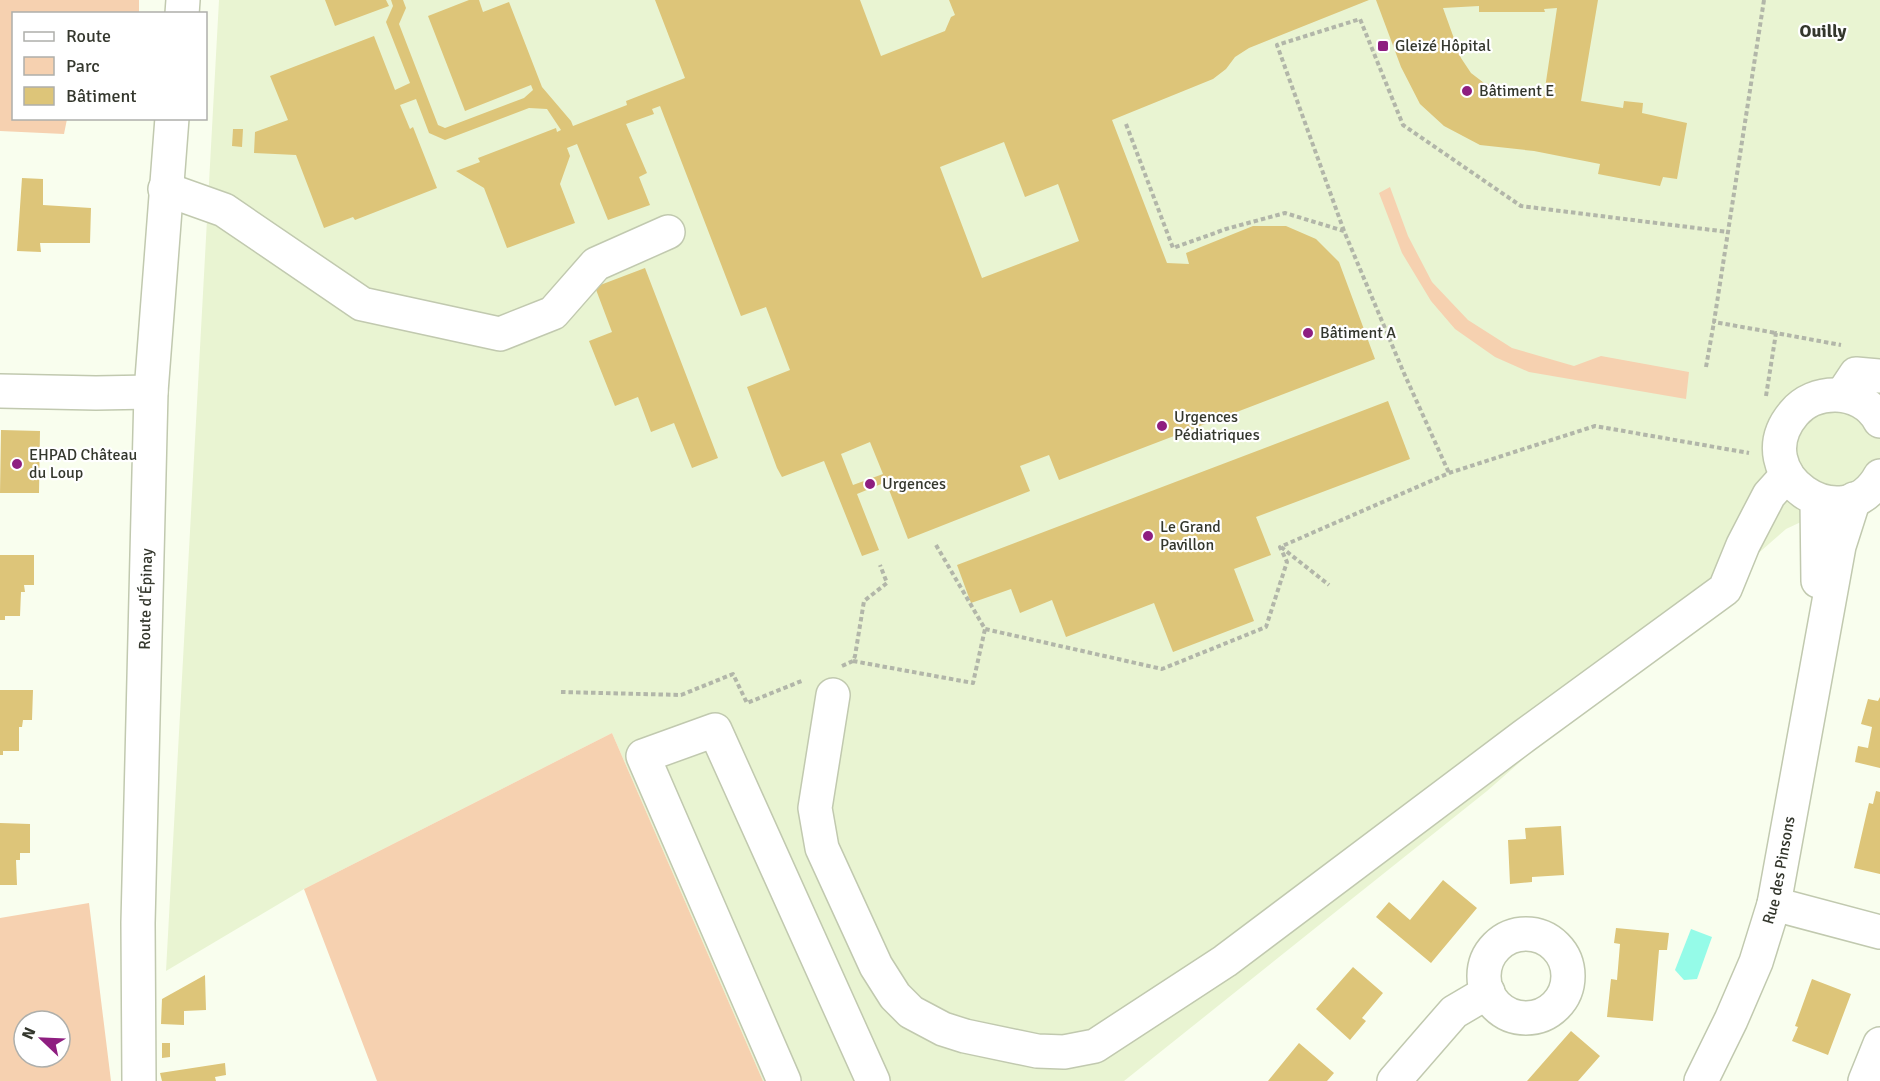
<svg xmlns="http://www.w3.org/2000/svg" width="1880" height="1081" viewBox="0 0 1880 1081" font-family="Signika,sans-serif">
	<style>
		.built { fill: #e9f4d2 }
		.green { fill: #f6d1b0; fill-rule: evenodd }
		.water { fill: #95fbe8 }
		.building { fill: #ddc579; fill-rule: evenodd }
		.lines { fill: none; stroke-linecap: round; stroke-linejoin: round }
		.minor-casing { stroke: #c1c9af; stroke-width: 36 }
		.path { stroke: #b2b6a9; stroke-width: 4; stroke-dasharray: 4.5 3; stroke-linecap: butt }
		.minor { stroke: #fff; stroke-width: 33 }
		.poi-dot { fill: #8e1e80; stroke: #fff; stroke-width: 2 }
		.labels { text-anchor: middle; dominant-baseline: central; stroke-width: 4.5; stroke-linejoin: round; paint-order: stroke }
		.poi-label { font-size: 16px; fill: #34372d; stroke: #fff; text-anchor: start }
		.street-label { font-size: 16px; fill: #34372d; stroke: #fff }
		.neighbourhood-label { font-size: 18px; font-weight: bold; fill: #34372d; stroke: #fff }
	</style>
	<rect width="100%" height="100%" fill="#f9feee"/>
	<path class="built" d="M219,0H1880V485L1786,529L1487,791L1124,1081H763L612,733L304,889L166,971Z"/>
	<path class="green" d="M0,0H139V12L135,13L14,14V118L67,119L64,134L0,131Z
		M1390,187L1408,236L1432,282L1468,320L1512,348L1574,366L1601,356L1689,372L1686,399L1529,372L1495,357L1455,329L1431,301L1402,253L1379,193Z
		M612,733L763,1081H377L304,889Z
		M89,903L111,1081H0V918ZM24,1021H60V1057H24Z"/>
	<path class="water" d="M1691,929L1712,937L1697,979L1684,980L1675,970Z"/>
	<path class="building" d="M325,0H386L389,6L335,26Z
		M391,0H403L406,8L399,24L438,125L445,128L524,98L533,90L531,85L465,111L428,16L469,0H479L483,12L509,2L542,87L571,121L573,126L627,105L626,101L685,78L655,0H860L881,56L945,31L951,17L955,15L949,0H1369L1249,48L1235,57L1226,69L1213,79L1112,120L1167,263L1189,264L1186,253L1253,226H1286L1316,239L1339,262L1375,359L1059,480L1049,455L1020,466L1030,491L908,539L886,482L857,494L879,550L862,556L824,461L782,477L777,468L747,387L790,370L766,307L741,316L660,106L652,109L654,114L626,124L647,173L639,177L650,205L608,220L577,144L567,148L570,156L560,184L575,223L507,248L484,188L456,171L480,162L478,158L556,128L557,132L561,130L547,109L529,108L445,140L429,133L416,99L400,105L410,129L413,127L437,188L355,220L353,217L324,228L296,155L254,153L255,132L288,120L270,76L374,36L395,90L410,83L386,22L393,6ZM1004,142L1025,197L1058,184L1079,241L982,278L940,167ZM870,442L883,474L853,485L841,454Z
		M1376,0H1598L1581,101L1623,108L1624,101L1643,103L1642,113L1687,123L1677,179L1663,177L1660,186L1598,174L1600,164L1534,151L1480,145L1444,126L1420,104L1401,67ZM1479,6V12H1545L1544,9L1557,8L1544,95L1484,83L1471,73L1461,58L1443,8Z
		M233,129H243L242,147L232,146Z
		M22,178L43,179V205L91,208L90,243H40L41,252L17,251Z
		M645,268L718,458L692,468L674,423L651,432L638,397L615,406L589,341L612,332L595,287Z
		M1388,401L1410,459L1256,517L1271,555L1234,569L1254,621L1173,652L1154,603L1066,637L1052,600L1020,613L1011,589L971,603L957,565Z
		M1,430L40,431L39,493H0Z
		M0,555H34V585H24L25,592H21L20,616H5V620H0Z
		M0,690H33L32,720H23L22,727H19V751H3V755H0Z
		M1880,697V768L1855,762L1858,746L1868,748L1872,727L1861,724L1868,699L1878,701Z
		M1876,791L1880,792V874L1854,868L1869,803L1873,804Z
		M0,823L30,824V853H20V860H16L17,885H0Z
		M1561,826L1564,875L1532,877V882L1510,884L1508,840L1526,839L1525,828Z
		M1443,880L1477,908L1431,963L1376,917L1389,902L1410,920Z
		M1616,928L1669,933L1667,950H1659L1653,1021L1607,1017L1611,979L1617,980L1620,944L1614,943Z
		M1353,967L1383,993L1362,1018L1366,1021L1350,1040L1316,1009Z
		M205,975L206,1010L184,1011V1025L161,1024L162,999Z
		M1812,979L1851,994L1828,1055L1792,1041L1798,1027L1795,1026Z
		M1571,1031L1600,1056L1578,1081H1527Z
		M162,1043H170V1057L162,1058Z
		M1299,1043L1334,1073L1327,1081H1268Z
		M225,1063L226,1075L215,1077L216,1081H162L160,1073Z"/>
	<g class="lines">
		<g class="minor-casing">
			<g id="minor">
				<path d="M182,14L183,0"/>
				<path d="M165,189L224,210L362,304L500,334L553,313L596,264L668,232"/>
				<path d="M0,391L96,393L151,392"/>
				<path d="M1842,395L1856,374L1880,376"/>
				<path d="M1880,421C1871,404 1853,395 1835,395C1819,395 1804,401 1794,413C1742,474 1844,542 1880,476"/>
				<path d="M1817,500L1818,581"/>
				<path d="M833,695L815,808L822,848L876,966L895,996L911,1012L943,1029L965,1036L1037,1051L1064,1052L1095,1046L1225,961L1524,736L1725,589L1743,545L1769,495L1787,475"/>
				<path d="M1774,904L1880,932"/>
				<circle cx="1526" cy="976" r="42"/>
				<path id="s1" d="M139,1081L138,923L151,392L172,118"/>
				<path d="M784,1081L643,756L715,730L873,1081"/>
				<path d="M1394,1081L1454,1012L1488,992"/>
				<path id="s2" d="M1701,1081L1731,1020L1756,962L1774,904L1839,546L1854,499"/>
				<path d="M1865,1081L1880,1044"/>
			</g>
		</g>
		<path class="path" d="M1764,0L1714,322L1776,333
			M1126,124L1173,248L1226,229L1285,213L1344,231L1403,371L1449,473
			M1344,231L1277,45L1360,19L1403,125L1521,206L1728,232
			M1706,367L1714,322
			M1766,396L1776,333L1841,345
			M936,545L985,629L1162,669L1266,627L1287,562L1280,547L1449,473L1595,426L1749,453
			M1281,547L1329,585
			M853,661L973,683L985,629
			M842,666L853,661L855,656L864,601L887,583L880,565
			M561,692L681,695L733,674L747,703L804,680"/>
		<use href="#minor" class="minor"/>
	</g>
	<g class="poi-dot">
		<rect x="1377" y="40" width="12" height="12" rx="3"/>
		<circle cx="1467" cy="91" r="6"/>
		<circle cx="1308" cy="333" r="6"/>
		<circle cx="1162" cy="426" r="6"/>
		<circle cx="17" cy="464" r="6"/>
		<circle cx="870" cy="484" r="6"/>
		<circle cx="1148" cy="536" r="6"/>
	</g>
	<g class="labels">
		<g class="poi-label">
			<text x="1395" y="46">Gleizé Hôpital</text>
			<text x="1479" y="91">Bâtiment E</text>
			<text x="1320" y="333">Bâtiment A</text>
			<text x="1174" y="417">Urgences<tspan x="1174" dy="18">Pédiatriques</tspan></text>
			<text x="29" y="455">EHPAD Château<tspan x="29" dy="18">du Loup</tspan></text>
			<text x="882" y="484">Urgences</text>
			<text x="1160" y="527">Le Grand<tspan x="1160" dy="18">Pavillon</tspan></text>
		</g>
		<g class="street-label">
			<text stroke="none"><textPath href="#s1" startOffset="482">Route d'Épinay</textPath></text>
			<text stroke="none"><textPath href="#s2" startOffset="226">Rue des Pinsons</textPath></text>
		</g>
		<g class="neighbourhood-label">
			<text x="1823" y="31">Ouilly</text>
		</g>
	</g>
	<rect x="12" y="12" width="195" height="108" fill="#ffffff" stroke="#aeafab" stroke-width="1.5"/>
	<rect x="24" y="32" width="30" height="9" fill="#ffffff" stroke="#aeafab" stroke-width="1.5"/>
	<text x="66" y="42" font-size="18" fill="#34372d">Route</text>
	<rect x="24" y="57" width="30" height="18" fill="#f6d1b0" stroke="#aeafab" stroke-width="1.5"/>
	<text x="66" y="72" font-size="18" fill="#34372d">Parc</text>
	<rect x="24" y="87" width="30" height="18" fill="#ddc579" stroke="#aeafab" stroke-width="1.5"/>
	<text x="66" y="102" font-size="18" fill="#34372d">Bâtiment</text>
	<g transform="translate(42 1039) rotate(293)"><circle r="28" fill="#ffffff" stroke="#aeafab" stroke-width="1.5"/>
	<path d="M0-4.5L10 22L0 15L-10 22Z" fill="#8e1e80"/>
	<text y="-9" font-size="16" font-weight="bold" text-anchor="middle" fill="#34372d">N</text>
	</g>
</svg>
